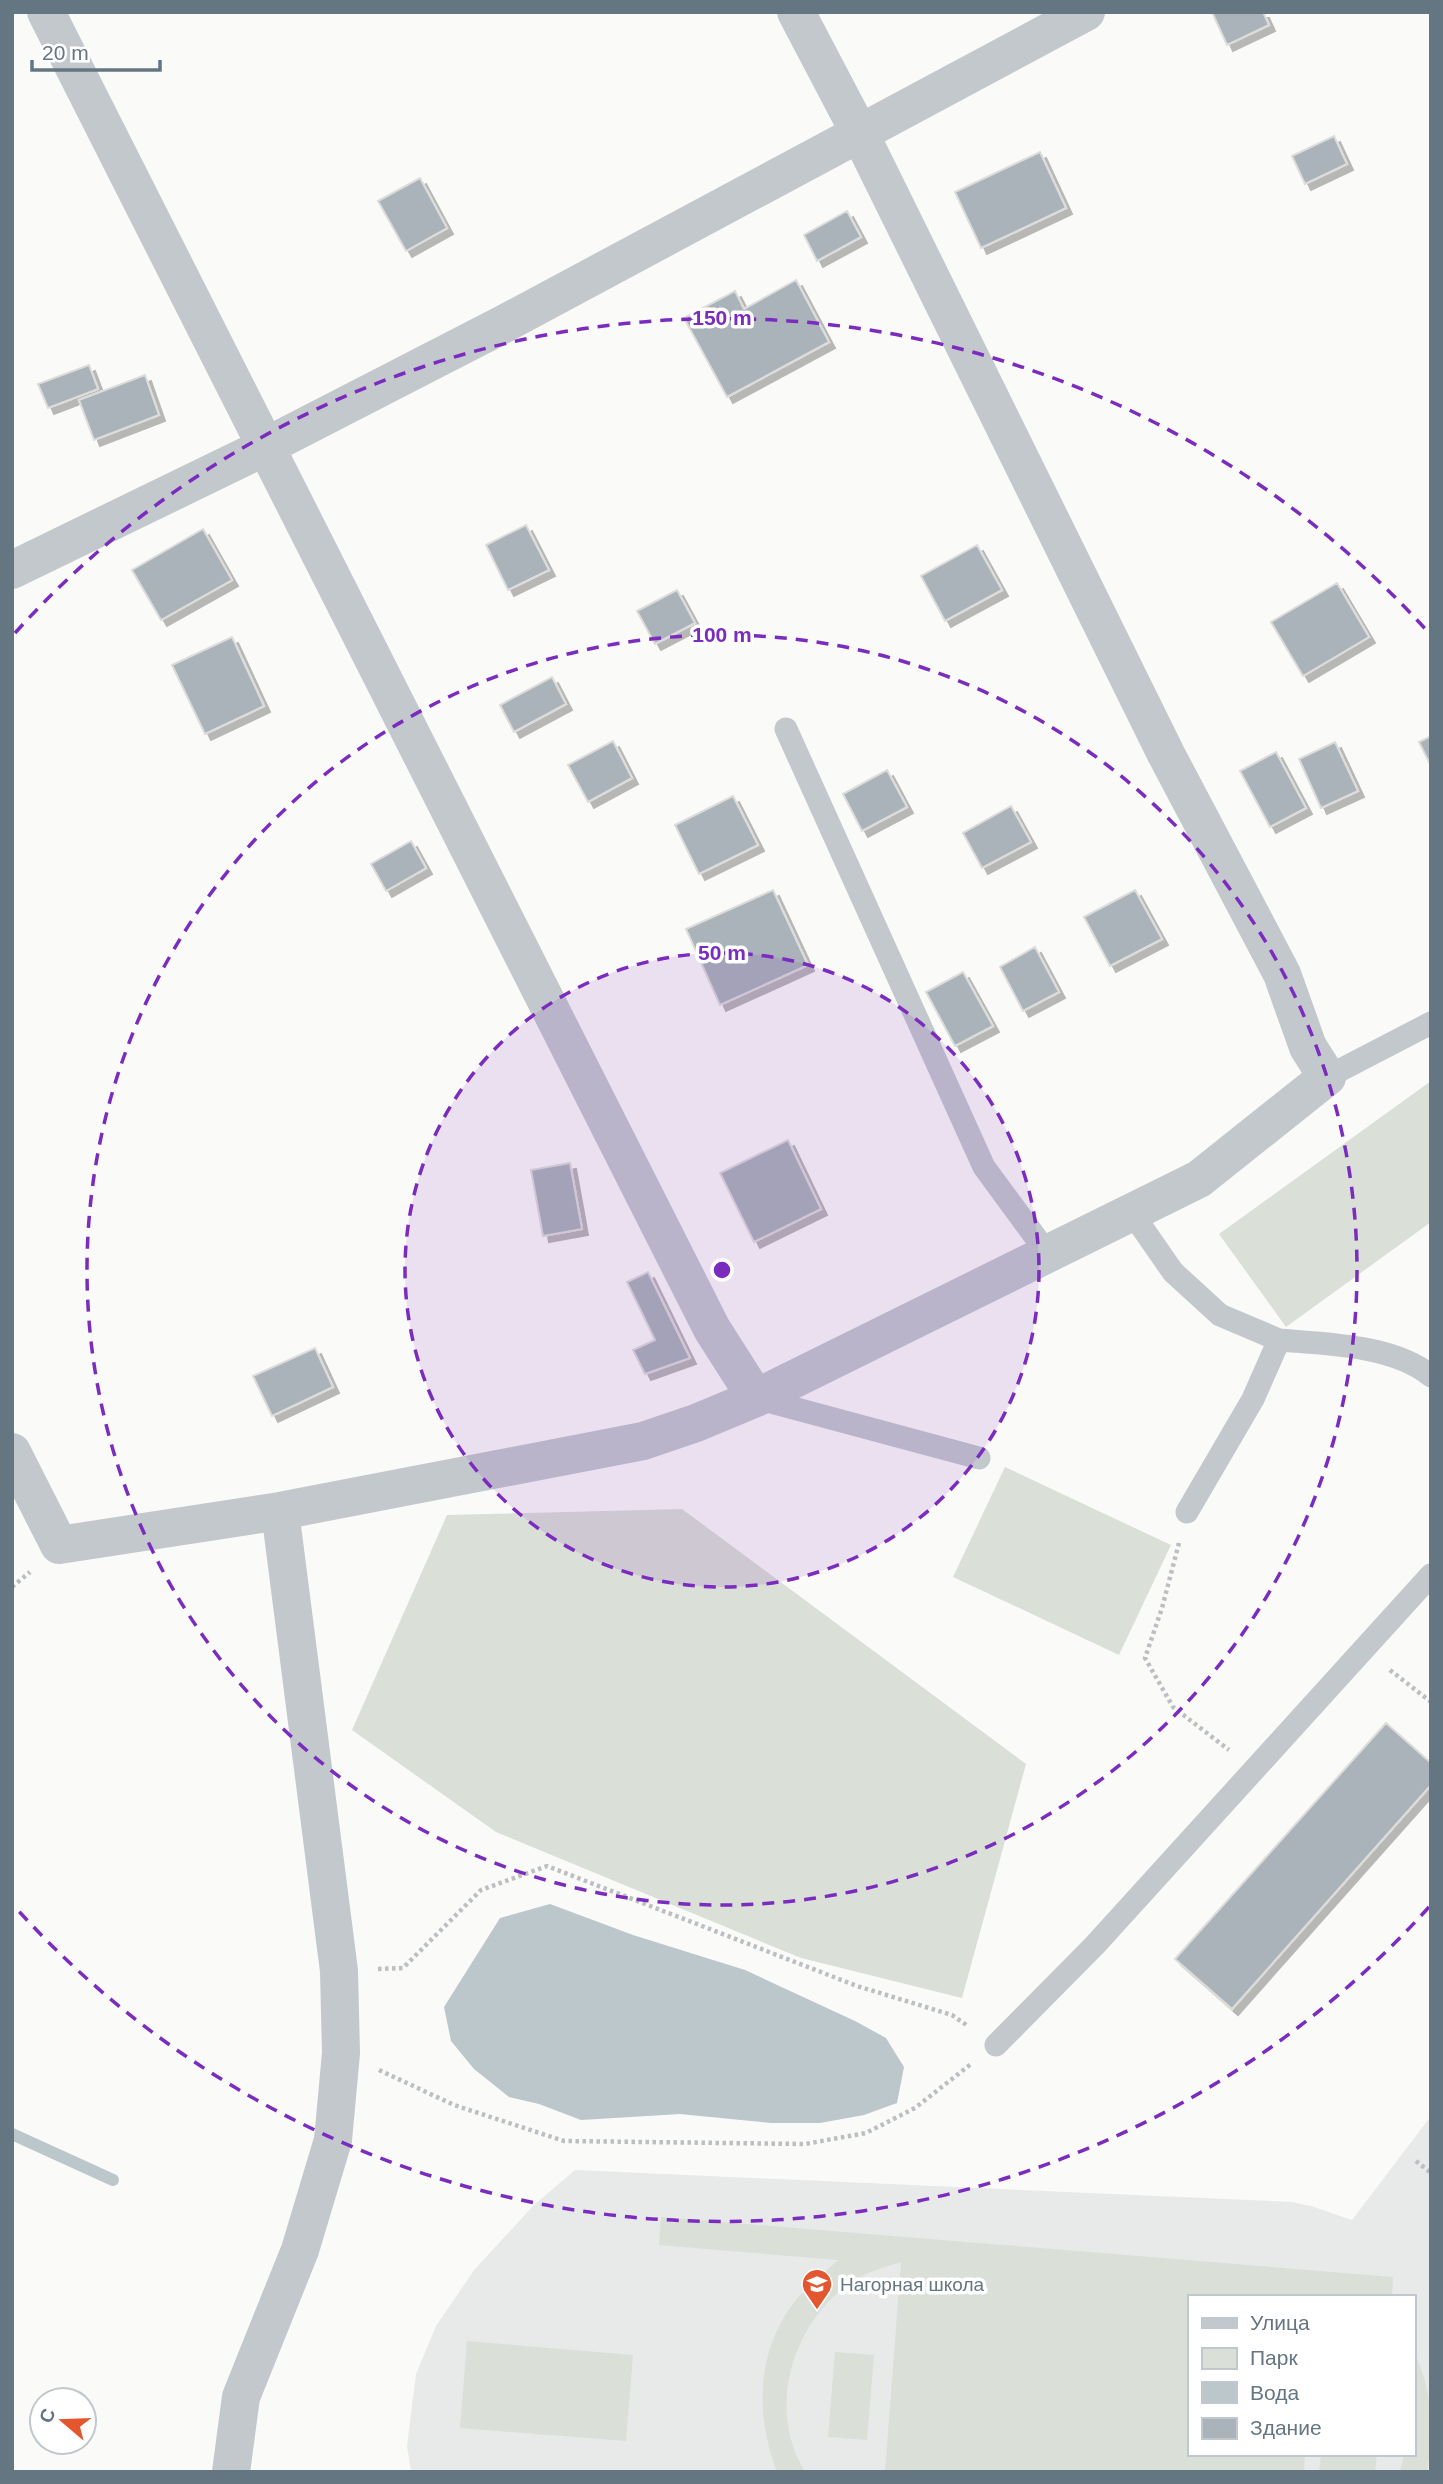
<svg xmlns="http://www.w3.org/2000/svg" width="1443" height="2484" viewBox="0 0 1443 2484" font-family="Arial,sans-serif">
	<style>
		.built { fill: #e8e9e9; fill-rule: evenodd }
		.green { fill: #dadfd7 }
		.water { fill: #bbc7cb }
		.lines { fill: none; stroke-linecap: round; stroke-linejoin: round }
		.stream { stroke: #bbc7cb; stroke-width: 12 }
		.building { fill: #aab3b9; stroke: #dcdcda; stroke-width: 2; filter: url(#shadow) }
		.path { stroke: #bbbfc2; stroke-width: 4.5; stroke-dasharray: 3.5 3.5; stroke-linecap: butt }
		.lane { stroke: #c3c8cc; stroke-width: 23 }
		.street { stroke: #c3c8cc; stroke-width: 38 }
		.ring { fill: none; stroke: #7b2cbf; stroke-width: 3.5; stroke-dasharray: 12 9 }
		.labels { text-anchor: middle; dominant-baseline: central; stroke-width: 7; stroke-linejoin: round; paint-order: stroke }
		.poi-label { font-size: 19px; fill: #657683; stroke: #fff; text-anchor: start }
		.centre { fill: #7b2cbf; stroke: #fff; stroke-width: 3.5 }
		.ring-label { font-size: 21px; text-anchor: middle; font-weight: bold; fill: #7b2cbf; stroke: #fff; stroke-width: 7; stroke-linejoin: round; paint-order: stroke }
	</style>
	<defs>
		<filter id="shadow"><feDropShadow dx="6" dy="6" stdDeviation="0" flood-color="#0004"/></filter>
	</defs>
	<rect width="100%" height="100%" fill="#fafaf8"/>
	<path class="built" d="M1431,2116V2472H411L407,2446L416,2374L436,2326L475,2269L534,2205L575,2170L1292,2202L1314,2207L1352,2220ZM1189,2297H1413V2454H1189Z"/>
	<path class="green" d="M1431,1081V1222L1286,1327L1219,1234Z
		M1005,1467L1171,1545L1119,1655L953,1577Z
		M682,1509L1026,1764L962,1998L801,1958L496,1832L352,1730L447,1515Z
		M661,2217L1393,2277L1392,2297H1189V2454H1305L1304,2472H885L901,2262C884,2267 867,2272 852,2282C792,2322 766,2409 805,2472H777C755,2414 756,2352 795,2301C808,2285 823,2274 838,2260L659,2245Z
		M467,2341L633,2355L626,2441L460,2428Z
		M1413,2351C1433,2389 1434,2431 1427,2472H1400L1404,2454H1413Z
		M835,2352L874,2355L867,2440L828,2437Z
		M1321,2454H1377L1375,2472H1319Z"/>
	<path class="water" d="M550,1904L633,1935L745,1970L855,2021L886,2038L904,2067L897,2103L864,2115L820,2123H771L680,2114L581,2120L539,2104L509,2097L474,2069L451,2041L444,2007L500,1918Z"/>
	<g class="lines">
		<path class="stream" d="M12,2134L113,2180"/>
	</g>
	<path class="building" d="M1212,12H1263L1269,25L1227,45Z
		M1334,136L1347,164L1305,184L1292,156Z
		M1040,152L1066,208L981,248L955,192Z
		M420,178L447,228L406,251L378,201Z
		M847,211L861,237L817,261L804,235Z
		M796,280L829,342L727,397L684,318L735,291L744,309Z
		M89,365L98,389L48,408L38,384Z
		M145,375L159,415L94,440L79,400Z
		M526,525L549,570L508,590L486,545Z
		M203,529L232,580L161,620L132,570Z
		M977,545L1002,590L945,621L921,576Z
		M1337,583L1369,637L1303,676L1271,622Z
		M677,590L695,623L655,644L637,611Z
		M232,637L264,706L205,734L172,665Z
		M552,677L566,704L514,732L500,705Z
		M1431,736V766L1419,742Z
		M613,741L632,778L588,802L568,765Z
		M1335,742L1358,791L1321,808L1299,759Z
		M1276,752L1306,808L1270,827L1240,771Z
		M887,770L907,807L862,831L843,794Z
		M733,796L758,845L699,874L675,825Z
		M1011,806L1031,842L982,868L963,833Z
		M411,841L426,868L386,891L371,864Z
		M773,890L808,965L720,1005L686,929Z
		M1135,890L1162,939L1110,966L1084,917Z
		M1035,947L1059,992L1023,1011L1000,967Z
		M963,972L993,1026L955,1046L926,992Z
		M788,1140L821,1209L754,1242L720,1173Z
		M570,1163L582,1229L543,1236L531,1170Z
		M648,1272L690,1358L645,1374L633,1350L655,1340L627,1282Z
		M315,1348L333,1387L272,1416L253,1376Z
		M1386,1723L1431,1763V1785L1232,2009L1175,1959Z"/>
	<g class="lines">
		<path class="path" d="M1179,1543L1162,1608L1145,1658L1173,1707L1229,1750
			M12,1587L30,1572
			M1390,1670L1431,1702
			M378,1969L403,1968L481,1890L547,1866L857,1986L952,2015L968,2026
			M379,2070L454,2105L564,2141L805,2144L866,2133L915,2108L971,2064
			M1416,2161L1431,2173"/>
		<path class="lane" d="M786,729L984,1167L1048,1254
			M1327,1077L1431,1023
			M1132,1213L1173,1272L1220,1315L1279,1340
			M756,1398L979,1458
			M1187,1512L1253,1399L1279,1340C1326,1344 1394,1345 1431,1376
			M996,2045L1095,1945L1431,1575"/>
		<path class="street" d="M46,12L712,1329L756,1398
			M12,570L265,447L500,326L1086,12
			M12,1452L59,1545L280,1511L643,1441L696,1423L756,1398L1199,1179L1327,1077L1308,1047L1282,974L1166,754L860,134L796,12
			M231,2472L241,2397L300,2250L333,2140L341,2053L339,1971L280,1511"/>
	</g>
	<circle cx="722" cy="1270" r="317" fill="#7b2cbf" fill-opacity=".12"/>
	<g class="ring">
		<circle cx="722" cy="1270" r="317"/>
		<circle cx="722" cy="1270" r="635"/>
		<path d="M1429 1907A952 952 0 0 1 15 1907M15 633A952 952 0 0 1 1429 633"/>
	</g>
	<defs>
		<g id="school-pin" transform="scale(1.575)"><path d="M0 17L-7.5 6A9.5 9.5 0 1 1 7.5 6Z" fill="#e4572e" stroke="#fff"/><path d="M0-5L7-2L0 1L-7-2ZM-4 1L0 2.5L4 1V4Q0 6-4 4Z" fill="#fff"/></g>
	</defs>
	<g fill-rule="evenodd">
		<use href="#school-pin" x="817" y="2284"/>
	</g>
	<g class="labels">
		<g class="poi-label">
			<text x="840" y="2284">Нагорная школа</text>
		</g>
	</g>
	<circle cx="722" cy="1270" r="10" class="centre"/>
	<g class="ring-label">
		<text x="722" y="325">150 m</text>
		<text x="722" y="642">100 m</text>
		<text x="722" y="960">50 m</text>
	</g>
	<rect width="1443" height="2484" fill="none" stroke="#657683" stroke-width="28"/>
	<rect x="1188" y="2295" width="228" height="161" fill="#ffffff" stroke="#c1c8cd" stroke-width="2"/>
	<rect x="1202" y="2318" width="35" height="10" fill="#c3c8cc" stroke="#c1c8cd" stroke-width="2"/>
	<text x="1250" y="2330" font-size="21" fill="#657683">Улица</text>
	<rect x="1202" y="2348" width="35" height="21" fill="#dadfd7" stroke="#c1c8cd" stroke-width="2"/>
	<text x="1250" y="2365" font-size="21" fill="#657683">Парк</text>
	<rect x="1202" y="2382" width="35" height="21" fill="#bbc7cb" stroke="#c1c8cd" stroke-width="2"/>
	<text x="1250" y="2400" font-size="21" fill="#657683">Вода</text>
	<rect x="1202" y="2418" width="35" height="21" fill="#aab3b9" stroke="#c1c8cd" stroke-width="2"/>
	<text x="1250" y="2435" font-size="21" fill="#657683">Здание</text>
	<g transform="translate(63 2421) rotate(289)"><circle r="33" fill="#ffffff" stroke="#c1c8cd" stroke-width="2"/>
	<path d="M0-5L12 26L0 18L-12 26Z" fill="#e4572e"/>
	<text y="-10" font-size="19" font-weight="bold" text-anchor="middle" fill="#657683">С</text>
	</g>
	<path d="M32 60v10h128v-10" fill="none" stroke="#657683" stroke-width="3.5"/>
	<text x="42" y="60" font-size="21" fill="#657683" stroke="#ffffff" stroke-width="5" paint-order="stroke">20 m</text>
</svg>
